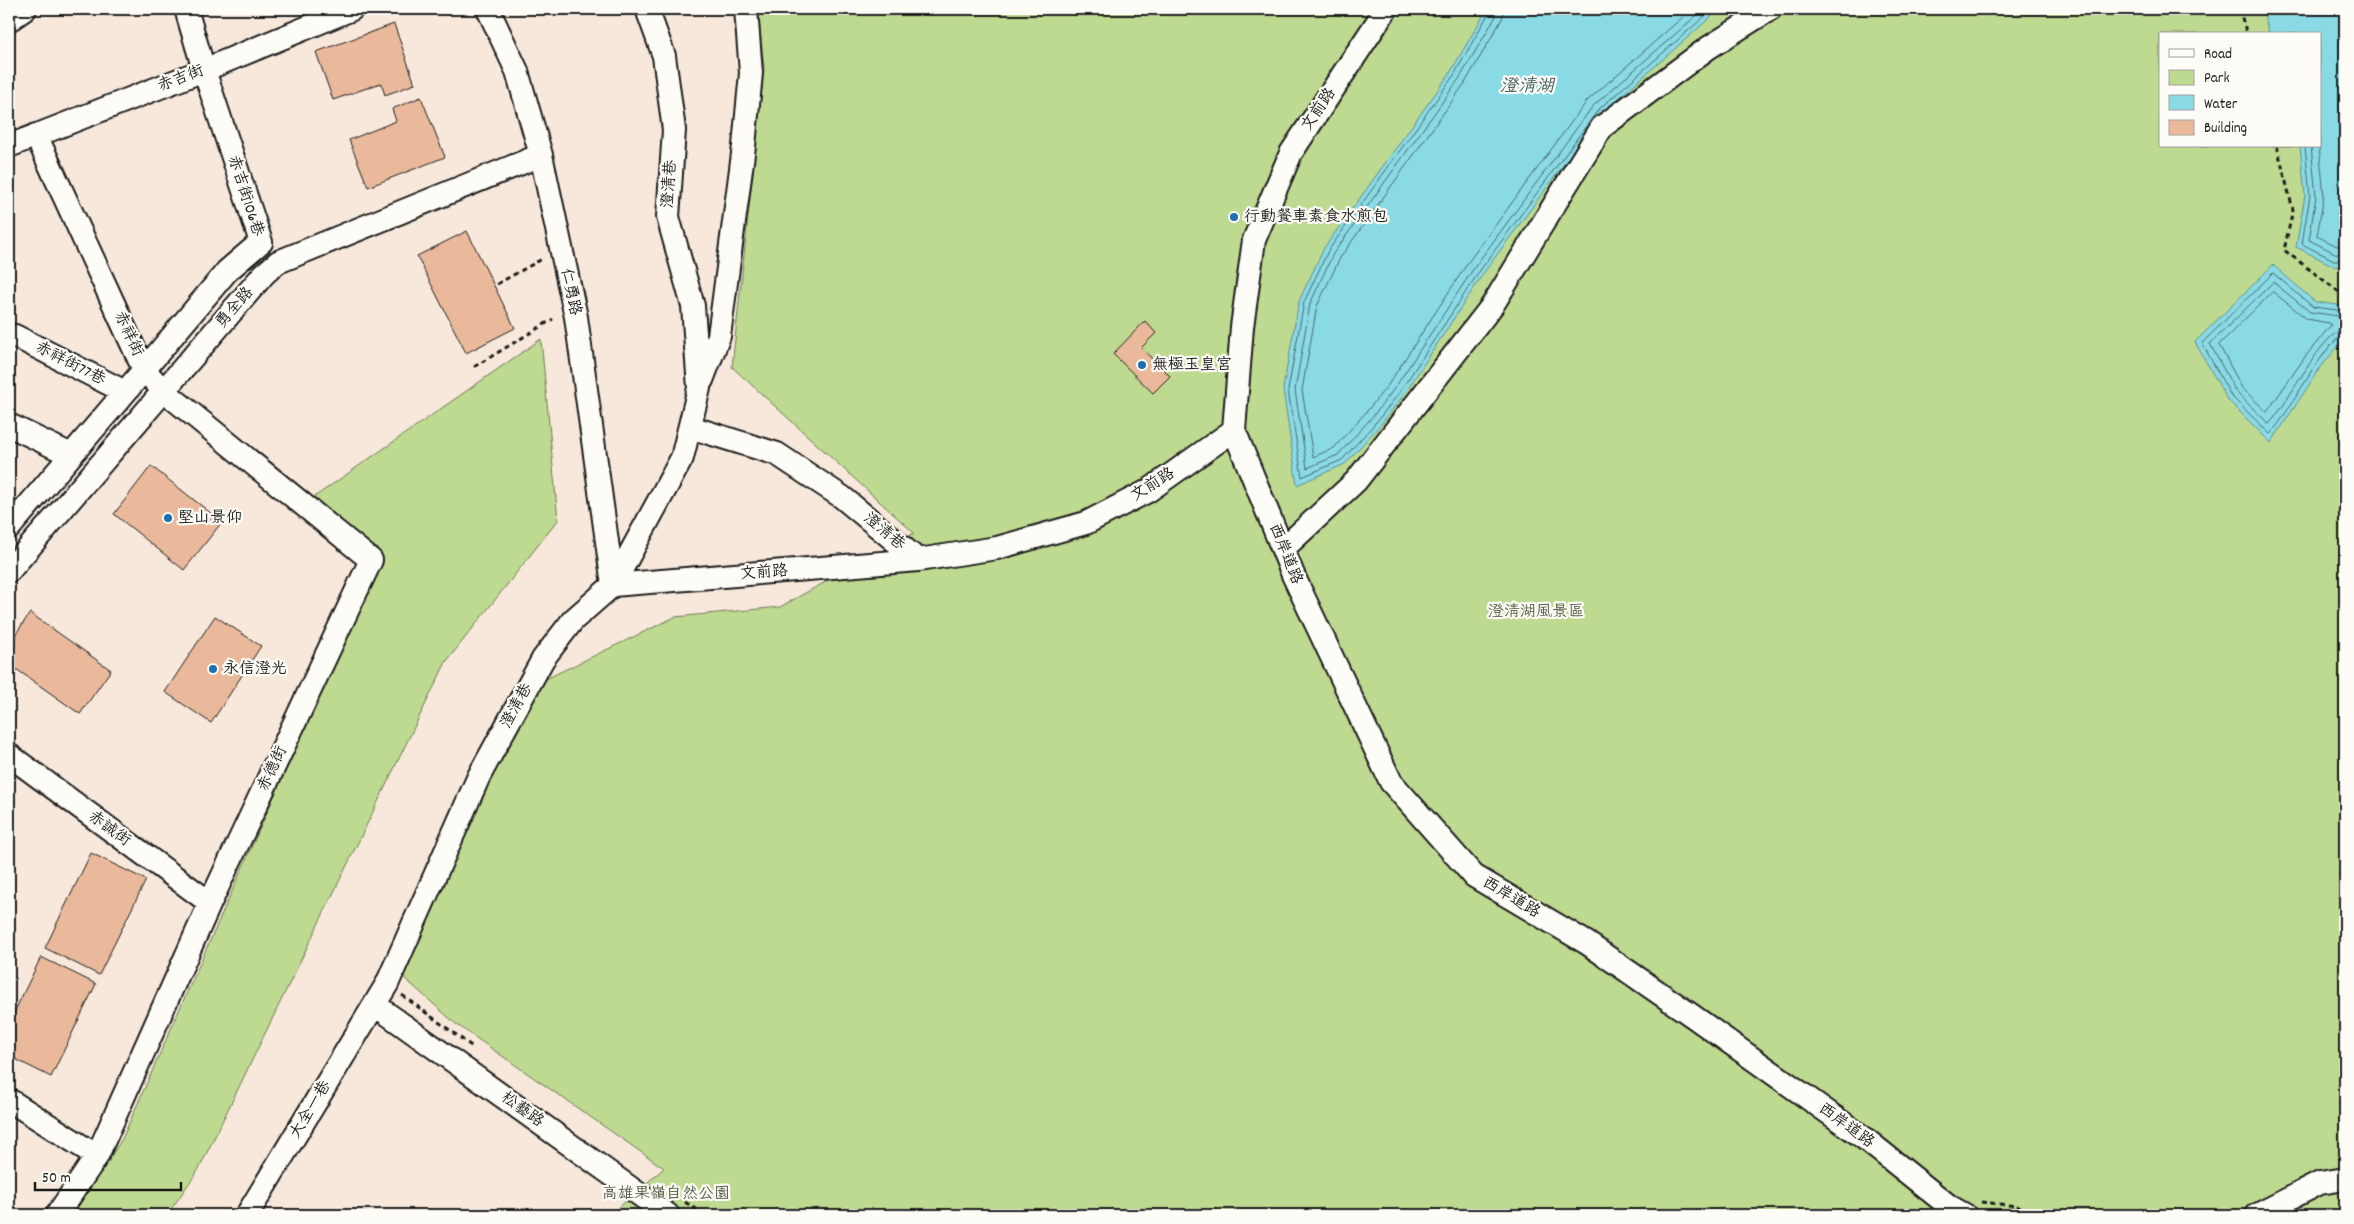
<svg xmlns="http://www.w3.org/2000/svg" width="2354" height="1224" viewBox="0 0 2354 1224" font-family="Dekko,'LXGW WenKai TC',sans-serif">
	<style>
		.green { fill: #bed990; stroke: #6d7a56; fill-rule: evenodd }
		.water { fill: #8adae5; stroke: #5e8e95 }
		.lines { fill: none; stroke-linecap: round; stroke-linejoin: round }
		.shore { stroke: #48686c; stroke-width: 1 }
		.building { fill: #eab99b; stroke: #1c1c1c }
		.minor-casing { stroke: #1c1c1c; stroke-width: 26 }
		.path { stroke: #1c1c1c; stroke-width: 3; stroke-dasharray: 5 4; stroke-linecap: butt }
		.minor { stroke: #fdfcf7; stroke-width: 22 }
		.poi-dot { fill: #1f6fb2; stroke: #fdfcf7; stroke-width: 2 }
		.labels { text-anchor: middle; dominant-baseline: central; stroke-width: 4.5; stroke-linejoin: round; paint-order: stroke }
		.street-label { font-size: 16px; fill: #1c1c1c; stroke: #fdfcf7 }
		.poi-label { font-size: 16px; fill: #1c1c1c; stroke: #fdfcf7; text-anchor: start }
		.park-label { font-size: 16px; fill: #555e45; stroke: #fdfcf7 }
		.water-label { font-size: 18px; font-style: italic; fill: #425e62; stroke: #fdfcf7 }
	</style>
	<rect width="100%" height="100%" fill="#f7e8db"/>
	<filter id="ink" filterUnits="userSpaceOnUse"><feTurbulence type="fractalNoise" baseFrequency=".02" numOctaves="2"/><feDisplacementMap in="SourceGraphic" scale="10" xChannelSelector="R" yChannelSelector="G"/><feConvolveMatrix kernelMatrix="1 2 1 2 8 2 1 2 1" color-interpolation-filters="sRGB"/></filter>
	<g filter="url(#ink)">
		<path class="green" d="M758,9H2345V1215H610L664,1168L456,1024L402,976L533,685L675,617L780,607L914,533L732,367L764,69ZM2160,34H2320V146H2160Z
			M541,339L558,520L446,662L199,1169L167,1215H73L122,1139L379,560L307,502Z"/>
		<path class="water" d="M1487,9H1720L1602,113L1485,271L1403,396L1382,423L1345,464L1297,485L1283,389L1299,301L1324,248L1450,73Z
			M2263,9H2345V264L2336,267L2296,247L2305,195L2300,146H2320V34H2269Z
			M2273,265L2315,302L2345,306V338L2320,368L2271,443L2227,399L2195,342Z"/>
		<g class="lines">
			<path class="shore" d="M1491,9L1454,75L1328,251L1304,302L1288,390L1302,477L1342,460L1378,420L1399,393L1481,269L1598,110L1713,9
				M1497,9L1496,16L1459,79L1333,254L1310,304L1295,390L1307,468L1338,455L1373,416L1394,389L1476,265L1593,106L1704,9
				M1504,9L1502,19L1465,83L1340,258L1317,306L1302,390L1313,457L1334,448L1367,411L1388,385L1469,261L1587,101L1692,9
				M2305,146L2310,195L2302,244L2336,261L2345,260
				M2311,146L2316,196L2309,240L2337,254L2345,253
				M2319,146L2324,196L2317,236L2337,246H2345
				M2273,292L2307,319L2329,323L2331,325L2305,357L2267,412L2242,388L2219,345Z
				M2345,311L2313,307L2273,273L2202,343L2231,396L2270,434C2287,418 2326,337 2345,335
				M2345,317L2310,312L2273,282L2210,344L2236,392L2269,424C2287,407 2322,330 2345,329"/>
		</g>
		<path class="building" d="M394,24L415,84L385,95L381,83L333,100L316,52Z
			M421,97L445,157L368,187L349,140L396,121L392,109Z
			M467,231L515,328L466,353L417,256Z
			M1145,321L1156,333L1141,348L1170,376L1153,393L1113,354Z
			M151,466L222,522L184,570L114,514Z
			M30,613L111,670L80,714L9,664V644Z
			M215,616L261,646L211,723L165,692Z
			M91,853L146,880L99,975L45,948Z
			M41,957L96,984L51,1077L9,1056V1023Z"/>
		<g class="lines">
			<g class="minor-casing">
				<path id="minor" d="M488,9L517,71L541,155L576,317L613,585
					M1386,9L1291,153L1254,240L1242,327L1234,430L1294,577L1391,782L1474,876L1587,943L1694,1017L1864,1138L1949,1206L1965,1215
					M9,20L25,9
					M9,146L204,70L352,9
					M15,336L125,392
					M702,380L719,336L744,146L751,73L746,9
					M9,425L71,455
					M690,427L777,454L842,497L918,560
					M9,528L144,370L36,135
					M1283,549L1356,481L1492,306L1602,127L1708,48L1770,9
					M9,571L264,274L278,262L541,155
					M613,585L918,560L997,548L1086,523L1148,491L1234,430
					M9,755L210,903
					M375,1005L668,1215
					M9,1100L97,1156
					M57,1215L97,1156L210,903L371,560L164,391L144,370L227,271L261,242L204,70L186,9
					M247,1215L387,984L479,776L543,659L573,620L613,585L682,458L699,388L693,306L668,217L674,130L664,56L647,9
					M2257,1215L2320,1183L2345,1179"/>
			</g>
			<path class="path" d="M2239,9L2247,34
				M2277,146L2293,210L2284,250L2338,291L2345,286
				M497,284L542,259
				M474,367L553,319
				M402,995L474,1048
				M685,1202L705,1215
				M1981,1202L2017,1206L2032,1215"/>
			<use href="#minor" class="minor"/>
		</g>
	</g>
	<g class="poi-dot">
		<circle cx="1234" cy="217" r="5"/>
		<circle cx="1142" cy="365" r="5"/>
		<circle cx="168" cy="518" r="5"/>
		<circle cx="213" cy="669" r="5"/>
	</g>
	<g class="labels">
		<g class="street-label">
			<text transform="translate(181 79) rotate(-21)">赤吉街</text>
			<text transform="translate(1319 110) rotate(-56)">文前路</text>
			<text transform="translate(670 184) rotate(-86)">澄清巷</text>
			<text transform="translate(245 196) rotate(72)">赤吉街106巷</text>
			<text transform="translate(570 292) rotate(78)">仁勇路</text>
			<text transform="translate(235 308) rotate(-49)">勇全路</text>
			<text transform="translate(128 334) rotate(65)">赤祥街</text>
			<text transform="translate(70 364) rotate(27)">赤祥街77巷</text>
			<text transform="translate(1153 485) rotate(-32)">文前路</text>
			<text transform="translate(884 532) rotate(40)">澄清巷</text>
			<text transform="translate(1285 554) rotate(68)">西岸道路</text>
			<text transform="translate(764 573) rotate(-4)">文前路</text>
			<text transform="translate(517 706) rotate(-61)">澄清巷</text>
			<text transform="translate(273 769) rotate(-65)">赤德街</text>
			<text transform="translate(109 829) rotate(36)">赤誠街</text>
			<text transform="translate(1511 898) rotate(31)">西岸道路</text>
			<text transform="translate(311 1110) rotate(-59)">大全一巷</text>
			<text transform="translate(522 1110) rotate(36)">松藝路</text>
			<text transform="translate(1846 1126) rotate(36)">西岸道路</text>
		</g>
		<g class="poi-label">
			<text x="1244" y="217">行動餐車素食水煎包</text>
			<text x="1152" y="365">無極玉皇宮</text>
			<text x="178" y="518">堅山景仰</text>
			<text x="223" y="669">永信澄光</text>
		</g>
		<g class="park-label">
			<text x="1536" y="612">澄清湖風景區</text>
			<text x="666" y="1194">高雄果嶺自然公園</text>
		</g>
		<g class="water-label">
			<text x="1527" y="87">澄清湖</text>
		</g>
	</g>
	<rect width="2354" height="1224" fill="none" stroke="#fdfcf7" stroke-width="30"/>
	<rect x="15" y="15" width="2324" height="1194" fill="none" stroke="#1c1c1c" stroke-width="2" filter="url(#ink)"/>
	<rect x="2159" y="32" width="162" height="115" fill="#fdfcf7" stroke="#a3a29f"/>
	<rect x="2169" y="49" width="25" height="8" fill="#fdfcf7" stroke="#a3a29f"/>
	<text x="2204" y="58" font-size="15" fill="#1c1c1c">Road</text>
	<rect x="2169" y="70" width="25" height="15" fill="#bed990" stroke="#a3a29f"/>
	<text x="2204" y="82" font-size="15" fill="#1c1c1c">Park</text>
	<rect x="2169" y="95" width="25" height="15" fill="#8adae5" stroke="#a3a29f"/>
	<text x="2204" y="108" font-size="15" fill="#1c1c1c">Water</text>
	<rect x="2169" y="120" width="25" height="15" fill="#eab99b" stroke="#a3a29f"/>
	<text x="2204" y="132" font-size="15" fill="#1c1c1c">Building</text>
	<path d="M35 1182v8h146v-8" fill="none" stroke="#1c1c1c" stroke-width="2.5"/>
	<text x="42" y="1182" font-size="15" fill="#1c1c1c" stroke="#fdfcf7" stroke-width="4" paint-order="stroke">50 m</text>
</svg>
